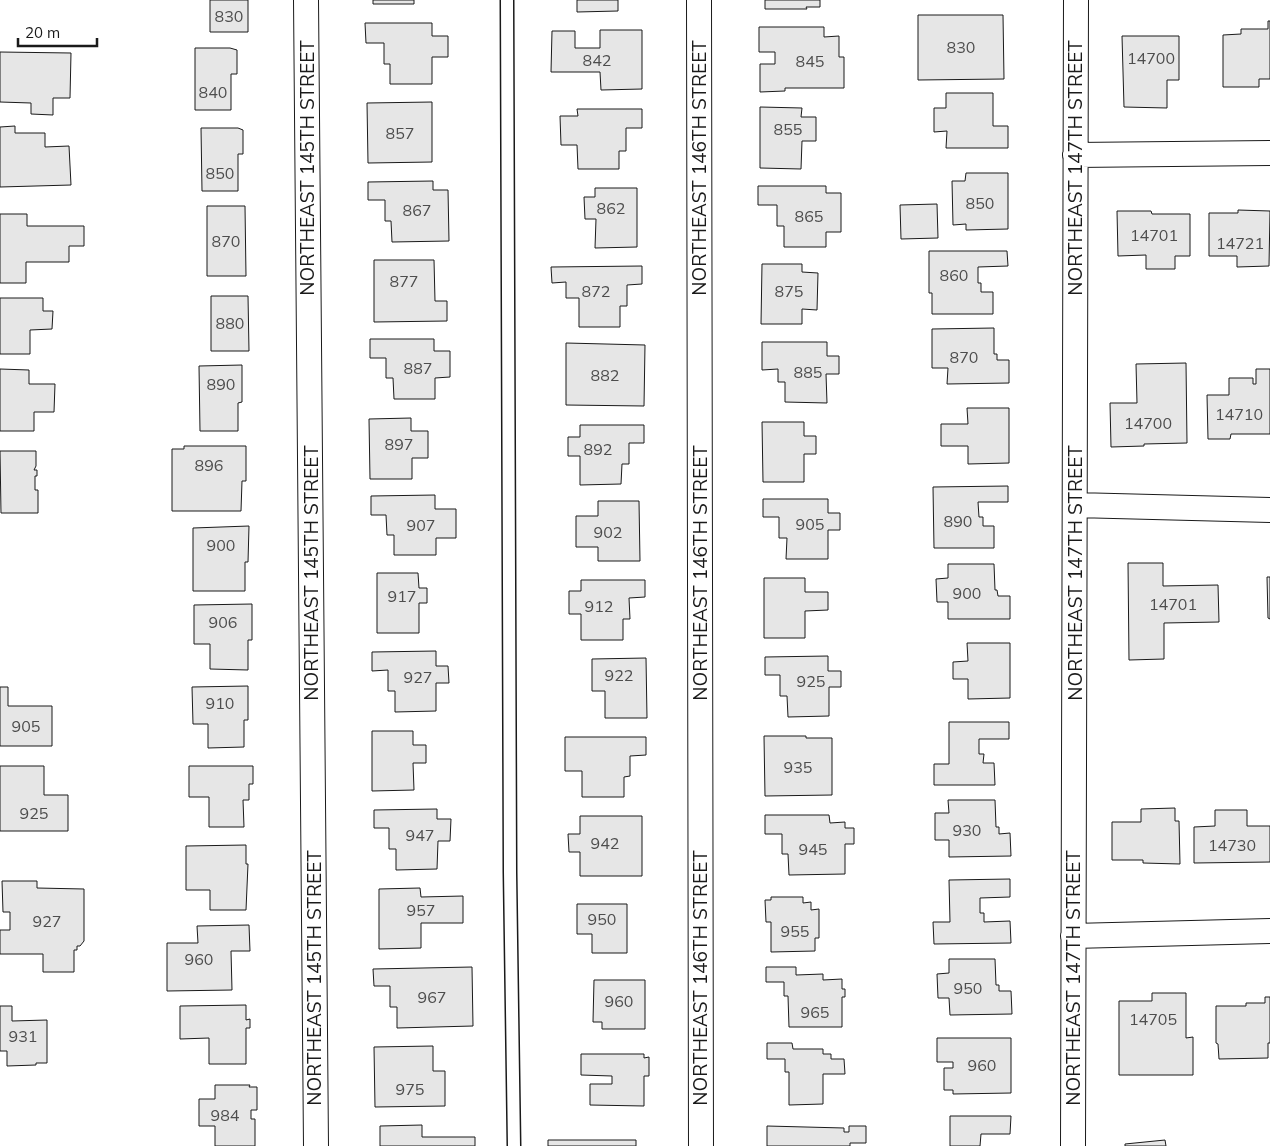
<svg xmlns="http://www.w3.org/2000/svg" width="1270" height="1146" viewBox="0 0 1270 1146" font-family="Mulish,sans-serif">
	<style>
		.building { fill: #e6e6e6; stroke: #1a1a1a }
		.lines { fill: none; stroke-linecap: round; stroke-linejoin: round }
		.service-casing { stroke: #1a1a1a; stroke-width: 15 }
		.minor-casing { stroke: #1a1a1a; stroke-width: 26 }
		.service { stroke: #fff; stroke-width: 12 }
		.minor { stroke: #fff; stroke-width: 24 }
		.labels { text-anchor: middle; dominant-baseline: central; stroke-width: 4; stroke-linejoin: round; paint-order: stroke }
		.number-label { font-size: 16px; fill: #4d4d4d }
		.street-label { font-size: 19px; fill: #1a1a1a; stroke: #fff }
	</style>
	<rect width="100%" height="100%" fill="#fff"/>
	<path class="building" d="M210,0H248V32H210Z
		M373,0H414V4H373Z
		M577,0H618V11L577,12Z
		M765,0H820V7H806L807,9H765Z
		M918,15H1003L1004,79L918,80Z
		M1268,21H1270V79H1259V87H1223V35L1241,34V29H1268Z
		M365,23H432V36H448V57H432V84H390V64H384V43H366Z
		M759,27H824V37L839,36V57H844V88H785V91L760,92V64H775V52H759Z
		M600,30H642V89L601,90L600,72H551L552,31H575V48H600Z
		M1122,36H1179V80H1167V108L1124,107Z
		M195,48H230L237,50V74H231V110H195Z
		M0,52L71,53L70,98H53V115L31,114V103L0,102Z
		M946,93H993V126H1008V148H946L947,131L934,132V108H946Z
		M432,102V162L368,163L367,103Z
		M760,107L802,108L801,117H816V141H802L801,169L760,168Z
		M577,109H642V128H626V151H619V169H578L577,145H561L560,116H578Z
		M15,126V133H45V147L69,146L71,185L0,187V127Z
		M201,128H238L243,130V154H238V191H202Z
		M966,173H1008V229L966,230V224L953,225L952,181H965Z
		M433,181V190H448L449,241L392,242L391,221H385V200H368V182Z
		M758,186H826V193H841V232H826V247H784V226H777V205H758Z
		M595,188H637V247L595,248L596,219H585L584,197H595Z
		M937,204L938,238L901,239L900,205Z
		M207,206H245L246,276H207Z
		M1238,210L1270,211L1269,266L1237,267V256H1209V213H1238Z
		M1117,211H1151L1152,214H1190V256H1175V269H1146V255L1118,256Z
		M0,214H27V226H84V246H69V262H26V283H0Z
		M929,251H1007L1008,266L978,267V283H981V292H993V314H932V293H929Z
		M374,260H434L435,301H447V321L374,322Z
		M762,264H802V272L818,273L817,310L802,309V324H761Z
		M642,266V284L627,285V306H620V327H579V298H566V282L552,283L551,267Z
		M211,296H248L249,351H211Z
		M0,298H43V311H53L52,329L30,330V354H0Z
		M994,328V354H997V360H1009V383L947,384L948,368H932V329Z
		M370,339H434V351H450V377L435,378V399H394L393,378H386V358H370Z
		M762,342H827V356H839V374H826L827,403L785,402V382H778V369L762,370Z
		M566,343L645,345L644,406L566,405Z
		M1186,363L1187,443L1144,444V446L1111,447L1110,403H1137L1136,364Z
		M242,365V402L238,403V431H200L199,366Z
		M0,369L29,370V384H55L54,412H34V431H0Z
		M1256,369H1270V434H1231L1230,439H1208L1207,395H1229V378H1253V384H1256Z
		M967,408H1009V463L968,464V446H941V424H968Z
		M411,418V431H428V458H412V479H370L369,419Z
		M762,422H804V436H816V454H804V482H763Z
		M580,425H644V443H629V464H622L621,484L580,485V456H568V437H580Z
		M184,446H246V481H242L241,511H172V449H184Z
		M0,451H36V466L34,470H37V476H35V490H38V513H1Z
		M1008,486V502H978L979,517H983V526H994V548H934L933,487Z
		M435,495V509H456V538H436V555H394V535H387L386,515H371V496Z
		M763,499H828V513H840V530H828V559H786L787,538H779V517H763Z
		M598,501H639L640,561H598V547H576V516H598Z
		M249,526L248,562H245V591H193V528Z
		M1128,563H1163V586L1218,585L1219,622L1164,623V659L1129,660Z
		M948,564H994L995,590H997L998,596H1010V619H948V602H937L936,579L948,578Z
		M377,573H418L419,588H427V603H419V633H377Z
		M1267,577H1270V619L1268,618Z
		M764,578H805V592H828V610L805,611V638H764Z
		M581,580H645V597L629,598L630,619H623V640H581V614H569V591H581Z
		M252,604V640H248V670L210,669V644H194V605Z
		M967,643H1010V698L968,699V679H953V662L968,661Z
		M436,651V666H448L449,683H436V711L395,712V691H388V670L372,671V652Z
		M828,656V671H841V687H829V716L788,717L787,696H780V675H765V657Z
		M646,658L647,718H605V691H592V659Z
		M248,686V720H244V747L208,748V724H193L192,687Z
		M0,687H8V706H52V746H0Z
		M949,722H1009V739H979V754H984L983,763H994L995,785H934V764H949Z
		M372,731H413V745H426V763H413L414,790L372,791Z
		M764,736H806V738H832V795L765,796Z
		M565,737H646V755L630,756V776L624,777V797H582V771H565Z
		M0,766H44V795H68V831H0Z
		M189,766H253V784H249V800H243L244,827H209V797H189Z
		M948,800H995L996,827H999V834L1010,833L1011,856L949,857V840H935V813H949Z
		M1175,808V821H1179L1180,864L1143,863V860H1112V822H1141V809Z
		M437,809V819H451L450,841H438L437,869L396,870V849H389V828H374V810Z
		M1215,810H1247V826H1270V862L1194,863V827L1215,826Z
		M765,815H829L830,823L845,822V828H854V844H845V874L789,875L788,854H782V834H765Z
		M580,816H642V876H580V852H569L568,834H580Z
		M246,845V864H248L246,910H210V890H186V846Z
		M1010,879V897L980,898V913H984V922L1010,921L1011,943L934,944L933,922H950L949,880Z
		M2,881H37V888L84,889V941L80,946H77V950H74V972H43V954H0V930H10V912H3Z
		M420,888L421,897L463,896V923H421V948L379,949V889Z
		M771,897H803V903L811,902V910L819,909V938H815V951L771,952V922H766L765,900H771Z
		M577,904H627V953H592V934H577Z
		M249,925L250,951H231L232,990L167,991V943H198L197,926Z
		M949,959H995L996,985H999V991H1011L1012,1014L950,1015L949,998H938L937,974L949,973Z
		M472,967L473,1026L397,1028V1007H390V986H374L373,969Z
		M766,967H796V975L823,974V980L842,979V989H845V997H842V1027H789L788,996H784V982H766Z
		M594,980H645V1029H602V1022H593Z
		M1152,993H1186V1038L1193,1037V1075H1119V1001H1152Z
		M1265,997H1270V1043H1268V1058L1219,1059L1218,1044L1216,1043V1006H1246V1003H1265Z
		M246,1005V1020L250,1019V1028H246V1064H209V1038L180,1039V1006Z
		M0,1006H12V1021L47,1020V1063H36V1065L7,1066V1051H0Z
		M937,1038H1011V1093L953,1094V1090H944V1068H953V1062H937Z
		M767,1043H792L793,1049H823V1054H831V1059H844L845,1074H823V1104L789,1105V1072H785V1059H767Z
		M433,1046V1071H445V1106L375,1107L374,1047Z
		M581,1054H644V1058L649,1057V1076H644V1106L590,1105V1084H612V1076L581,1075Z
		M215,1085H250L249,1087H257V1110H251V1119H255V1146H215V1126H199V1099H215Z
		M950,1116H1011L1010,1134H981L980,1146H950Z
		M422,1125V1137H475V1146H380V1126Z
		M767,1126L844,1128V1132H849V1126H866V1143H850V1146H767Z
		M548,1140H636V1146H548Z
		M1165,1140L1166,1146H1125V1144Z"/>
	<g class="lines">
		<g class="service-casing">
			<path id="service" d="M507,0L510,872L514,1146"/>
		</g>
		<g class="minor-casing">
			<path id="minor" d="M306,0L316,1146
				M699,0L701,1146
				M1075,155L1270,153
				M1075,505L1270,510
				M1073,936L1270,931
				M1073,1146L1076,0"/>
		</g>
		<use href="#service" class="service"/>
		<use href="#minor" class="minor"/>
	</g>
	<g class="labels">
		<g class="number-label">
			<text x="229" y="16">830</text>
			<text x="961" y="47">830</text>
			<text x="1151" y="58">14700</text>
			<text x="597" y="60">842</text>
			<text x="810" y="61">845</text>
			<text x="213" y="92">840</text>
			<text x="788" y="129">855</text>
			<text x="400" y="133">857</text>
			<text x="220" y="173">850</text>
			<text x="980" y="203">850</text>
			<text x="611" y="208">862</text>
			<text x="417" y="210">867</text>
			<text x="809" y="216">865</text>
			<text x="1154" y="235">14701</text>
			<text x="226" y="241">870</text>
			<text x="1240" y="243">14721</text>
			<text x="954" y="275">860</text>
			<text x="404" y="281">877</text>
			<text x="596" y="291">872</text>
			<text x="789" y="291">875</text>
			<text x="230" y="323">880</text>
			<text x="964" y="357">870</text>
			<text x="418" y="368">887</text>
			<text x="808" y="372">885</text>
			<text x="605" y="375">882</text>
			<text x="221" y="384">890</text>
			<text x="1239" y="414">14710</text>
			<text x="1148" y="423">14700</text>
			<text x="399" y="444">897</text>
			<text x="598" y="449">892</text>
			<text x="209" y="465">896</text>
			<text x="958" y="521">890</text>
			<text x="810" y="524">905</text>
			<text x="421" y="525">907</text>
			<text x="608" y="532">902</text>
			<text x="221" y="545">900</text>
			<text x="967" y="593">900</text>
			<text x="402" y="596">917</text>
			<text x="1173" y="604">14701</text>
			<text x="599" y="606">912</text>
			<text x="223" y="622">906</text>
			<text x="619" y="675">922</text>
			<text x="418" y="677">927</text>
			<text x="811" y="681">925</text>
			<text x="220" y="703">910</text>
			<text x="26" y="726">905</text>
			<text x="798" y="767">935</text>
			<text x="34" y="813">925</text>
			<text x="967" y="830">930</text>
			<text x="420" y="835">947</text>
			<text x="605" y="843">942</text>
			<text x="1232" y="845">14730</text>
			<text x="813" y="849">945</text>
			<text x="421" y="910">957</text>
			<text x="602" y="919">950</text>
			<text x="47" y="921">927</text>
			<text x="795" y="931">955</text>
			<text x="199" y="959">960</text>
			<text x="968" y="988">950</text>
			<text x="432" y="997">967</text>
			<text x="619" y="1001">960</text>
			<text x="815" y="1012">965</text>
			<text x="1153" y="1019">14705</text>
			<text x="23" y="1036">931</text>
			<text x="982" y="1065">960</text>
			<text x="410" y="1089">975</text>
			<text x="225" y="1115">984</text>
		</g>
		<g class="street-label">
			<text transform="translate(307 168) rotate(-90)">NORTHEAST 145TH STREET</text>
			<text transform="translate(699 168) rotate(-90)">NORTHEAST 146TH STREET</text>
			<text transform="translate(1075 168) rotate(-90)">NORTHEAST 147TH STREET</text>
			<text transform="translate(311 573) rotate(-90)">NORTHEAST 145TH STREET</text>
			<text transform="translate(700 573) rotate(-90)">NORTHEAST 146TH STREET</text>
			<text transform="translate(1075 573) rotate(-90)">NORTHEAST 147TH STREET</text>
			<text transform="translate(314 978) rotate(-90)">NORTHEAST 145TH STREET</text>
			<text transform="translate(700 978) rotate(-90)">NORTHEAST 146TH STREET</text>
			<text transform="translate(1073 978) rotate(-90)">NORTHEAST 147TH STREET</text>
		</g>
	</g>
	<path d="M18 38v8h79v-8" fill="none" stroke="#1a1a1a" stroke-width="2.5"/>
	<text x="25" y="38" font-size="15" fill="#1a1a1a" stroke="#ffffff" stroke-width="4" paint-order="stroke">20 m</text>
</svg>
